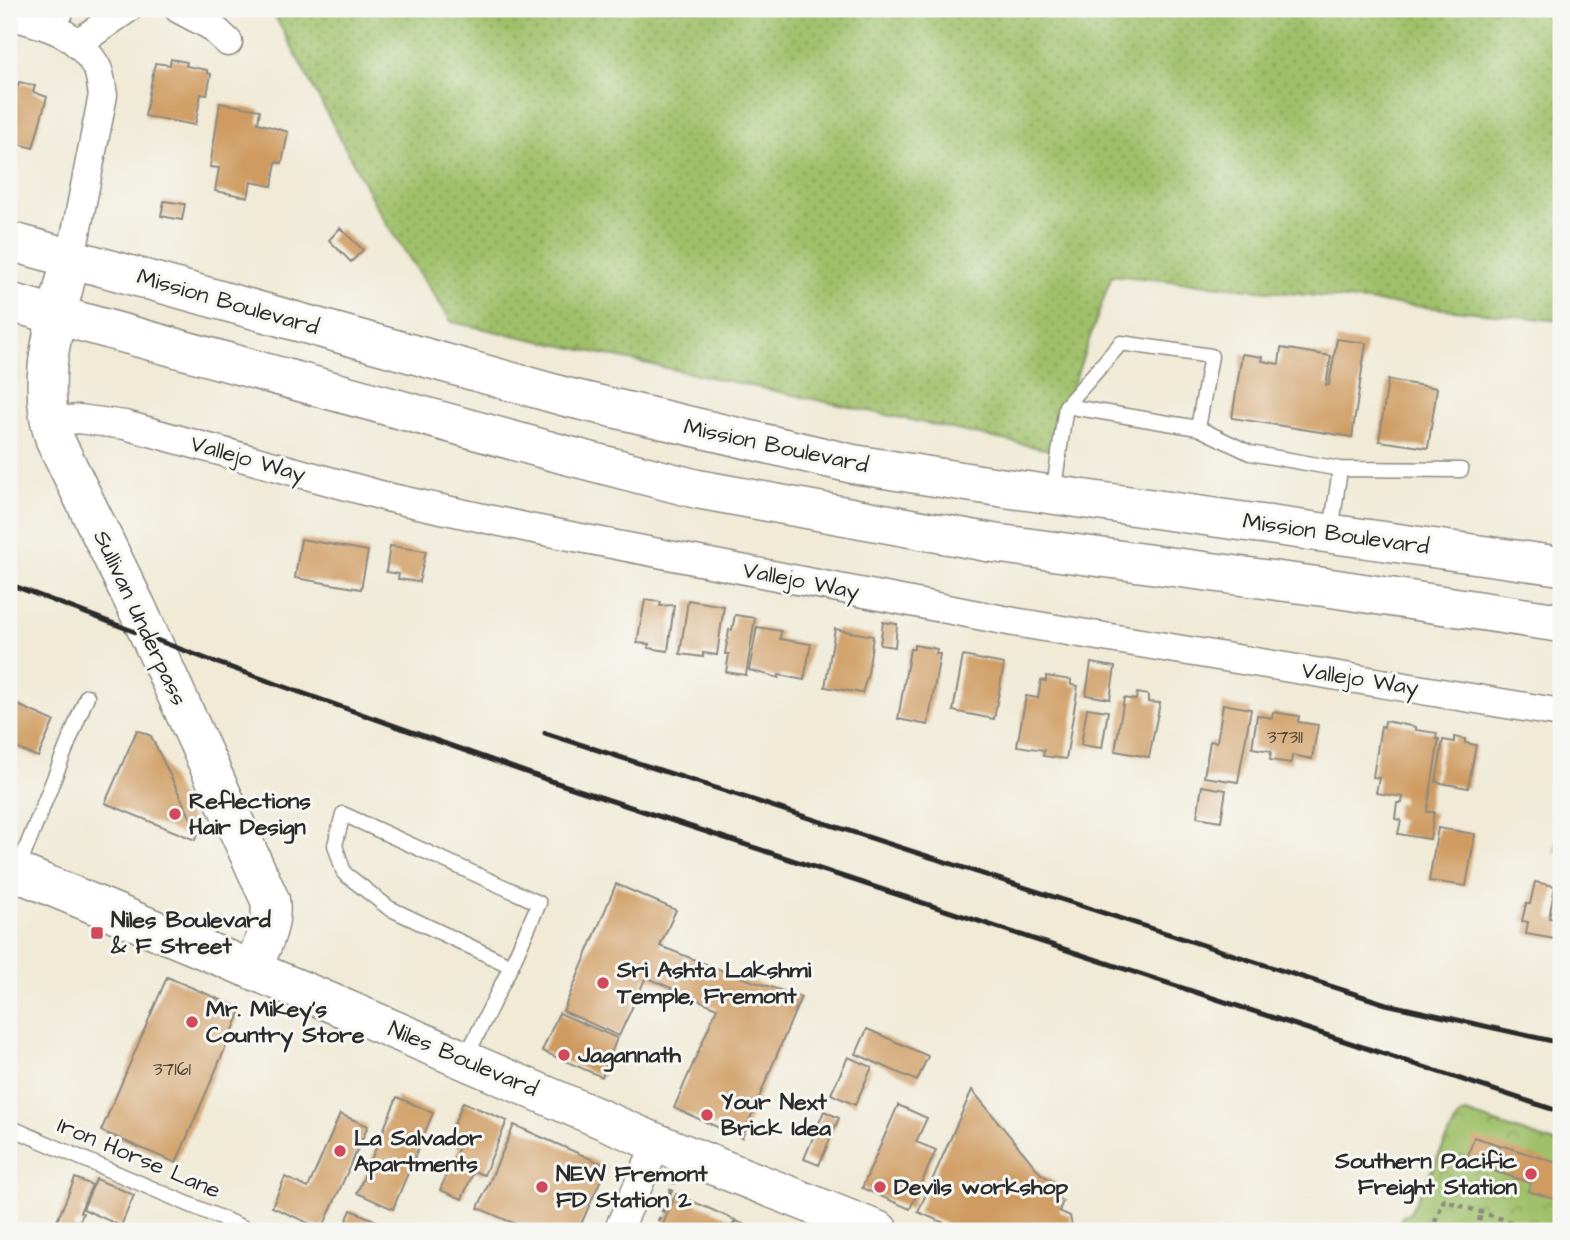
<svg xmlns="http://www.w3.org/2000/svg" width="1570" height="1240" viewBox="0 0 1570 1240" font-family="'Architects Daughter',sans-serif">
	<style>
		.grass { fill: url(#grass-dots); stroke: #65764a; stroke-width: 2 }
		.park { fill: url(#park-crowns); stroke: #65764a; stroke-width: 2 }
		.building { fill: #cf9b60 }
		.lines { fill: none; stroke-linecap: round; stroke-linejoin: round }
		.lane-casing { stroke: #8e8a80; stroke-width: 17 }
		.street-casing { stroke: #8e8a80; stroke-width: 31 }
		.secondary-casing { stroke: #8e8a80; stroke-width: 41 }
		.primary-casing { stroke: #8e8a80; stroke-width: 41 }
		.path { stroke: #8e8a80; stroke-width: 4.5; stroke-dasharray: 5 5; stroke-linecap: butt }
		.lane { stroke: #fff; stroke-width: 14 }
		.street { stroke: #fff; stroke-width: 28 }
		.secondary { stroke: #fff; stroke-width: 38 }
		.primary { stroke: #fff; stroke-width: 38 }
		.rail { stroke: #2b2b2b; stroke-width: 5 }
		.poi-dot { fill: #d1495b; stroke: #f6f6f2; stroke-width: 2.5 }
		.labels { text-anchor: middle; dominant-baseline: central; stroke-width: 6; stroke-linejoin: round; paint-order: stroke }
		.number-label { font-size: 19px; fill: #544738 }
		.street-label { font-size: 23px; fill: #2b2b2b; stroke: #f6f6f2 }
		.poi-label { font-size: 23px; font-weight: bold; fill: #2b2b2b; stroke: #f6f6f2; text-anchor: start }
	</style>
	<defs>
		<pattern id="grass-dots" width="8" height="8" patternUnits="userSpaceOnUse" patternTransform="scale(1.75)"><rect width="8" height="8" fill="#9fc069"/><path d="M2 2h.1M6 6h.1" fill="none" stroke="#829c57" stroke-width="1.8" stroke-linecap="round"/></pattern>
		<pattern id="park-crowns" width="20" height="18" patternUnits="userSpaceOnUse" patternTransform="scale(1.75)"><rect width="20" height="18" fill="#9fc069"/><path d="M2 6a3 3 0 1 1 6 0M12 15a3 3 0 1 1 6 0" fill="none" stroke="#829c57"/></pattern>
	</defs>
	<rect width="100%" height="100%" fill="#f6f6f2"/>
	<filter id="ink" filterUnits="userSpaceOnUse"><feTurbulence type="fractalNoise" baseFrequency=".0143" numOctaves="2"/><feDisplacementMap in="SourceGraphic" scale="14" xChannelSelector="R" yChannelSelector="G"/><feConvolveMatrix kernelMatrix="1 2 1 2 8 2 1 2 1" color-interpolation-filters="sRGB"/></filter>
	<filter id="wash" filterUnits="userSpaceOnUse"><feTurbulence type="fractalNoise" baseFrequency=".00686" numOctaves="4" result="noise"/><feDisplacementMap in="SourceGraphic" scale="28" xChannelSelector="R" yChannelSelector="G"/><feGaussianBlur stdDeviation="1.57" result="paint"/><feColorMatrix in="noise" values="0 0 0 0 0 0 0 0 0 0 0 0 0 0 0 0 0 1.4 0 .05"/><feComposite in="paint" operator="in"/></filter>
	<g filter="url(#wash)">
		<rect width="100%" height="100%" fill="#f0ead6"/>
		<path class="grass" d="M260,9H1561V321L1112,275L1050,450L452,322L382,217L273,12Z"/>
		<path class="park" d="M1466,1113L1561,1145V1231H1397L1402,1217L1410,1213L1455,1123L1461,1115Z"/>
		<g id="blocks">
			<path class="building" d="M171,59L187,62L186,66L207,70V73L211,74L207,95L201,94L195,125L145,116L155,63L170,65Z
				M19,82L35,86L33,92L47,97L33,148L9,141V83L18,86Z
				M220,103L260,110L258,123L288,132L282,163L276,162L272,186L251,182L248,197L215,191L219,168L210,167Z
				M164,201L185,204L182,220L161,216Z
				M340,228L363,250L351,262L329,240Z
				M1337,339L1366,343L1352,437L1232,418L1242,354L1263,357L1262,361L1279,364L1281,348L1331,356L1326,385H1329Z
				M1388,380L1437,388L1428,448L1379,441Z
				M301,539L368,551L361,589L295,578Z
				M390,546L426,551L419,582L398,579L399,574L386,572Z
				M645,600L661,602L660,606L674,605L668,651L648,648L649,644L637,643Z
				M688,600L724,606L717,655L703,653V657L680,654Z
				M735,615L755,618L746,675L726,672L729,654H725L729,630H732Z
				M883,622L897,624L895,647L880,645Z
				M757,627L781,631L780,639L811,644L804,680L779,675V678L749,670Z
				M835,629L873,636L868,674L862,693L825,687Z
				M914,645L937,649L936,654H940L928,725L898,719L910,649H914Z
				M963,656L1004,664L994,719L953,711Z
				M1091,663L1115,667L1110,699L1086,695Z
				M1046,676L1071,680V685L1078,686L1066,759L1043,756L1044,750L1017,746L1026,696L1038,698L1041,680L1046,681Z
				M1137,693L1148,695V702L1160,703L1149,757L1115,751L1124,698L1136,700Z
				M9,701L54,721L38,757L9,745Z
				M1223,704L1251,709L1238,782L1204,777L1210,741L1217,742Z
				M1087,708L1108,711L1102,748L1081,745Z
				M1273,712L1299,716L1298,722L1318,725L1312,759L1292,755L1291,763L1270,760L1271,751L1252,748L1257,715L1272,718Z
				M1385,721L1416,727V730L1437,733L1436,739H1439L1427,812H1434L1430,839L1398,834L1401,820L1395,819L1397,803H1402L1403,797L1376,793L1379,778L1373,777L1381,726L1384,727Z
				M137,730L151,736L198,833L195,840L105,803Z
				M1454,737L1465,739V743L1476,745L1468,788L1436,782L1443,740L1454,742Z
				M1202,786L1226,790L1221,821L1197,817Z
				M1558,826L1561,827V853L1554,852Z
				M1438,828L1475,834L1466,886L1429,881Z
				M1535,882L1555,886L1549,918L1561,920V940L1526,934L1528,922L1522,921L1526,904H1530Z
				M616,884L676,910L660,946L731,974L801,997L742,1138L674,1108L717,1008L646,977L619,1036L563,1011Z
				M167,977L242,1009L176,1163L101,1131Z
				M559,1013L617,1038L602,1077L542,1051Z
				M867,1029L928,1056L917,1081L856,1054Z
				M848,1057L872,1067L855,1105L831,1094Z
				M972,1090L1041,1174L1057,1184L1054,1191L1060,1194L1058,1199L1063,1201L1059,1211L1070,1216L1073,1231H963L918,1212Z
				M397,1097L433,1113L393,1209L357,1193Z
				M463,1102L507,1121L484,1175L474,1171L462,1199L440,1190L459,1147L447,1142Z
				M898,1105L927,1118L916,1142L936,1150L910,1209L862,1188Z
				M824,1111L839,1118L819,1165L804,1159Z
				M340,1114L368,1126L322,1229L272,1207L285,1177L308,1188Z
				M514,1125L607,1166L578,1231H532L478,1208Z
				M1474,1137L1561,1164V1201L1528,1191L1531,1183L1466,1162Z
				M75,1178L92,1185L80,1212L83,1213L79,1223L76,1222L73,1227L81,1231H57L61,1223L57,1221Z
				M96,1179L134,1195L121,1226L83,1209Z
				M676,1194L735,1220L730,1231H660Z
				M351,1210L388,1226L385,1231H342Z
				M736,1221L760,1231H732Z"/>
		</g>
	</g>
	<g filter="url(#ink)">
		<use href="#blocks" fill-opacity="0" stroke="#8e8a80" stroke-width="2"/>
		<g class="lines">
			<g class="lane-casing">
				<path id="lane" d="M59,29L68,9
					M1066,406L1121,343L1211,356L1198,428
					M1053,494L1066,406L1198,428L1250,453L1340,469L1461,470
					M1331,532L1340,469
					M17,871L87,696
					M465,1059L511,966L389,908L344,873L335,845L343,814L539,903L511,966
					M9,1127L251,1231"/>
			</g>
			<g class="street-casing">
				<path id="street" d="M179,9L211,26L228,42
					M9,15C45,25 77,31 97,68C101,75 101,86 103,95L71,258
					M78,43L127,9
					M49,422L79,419L125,425L391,498L529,528L1014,622L1561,713
					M618,1231L657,1143"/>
			</g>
			<g class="secondary-casing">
				<path id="secondary" d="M71,258C57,318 34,379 55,440L137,608L270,900C274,925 261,947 252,970
					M9,869L320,998L657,1143L879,1231"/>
			</g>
			<g class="primary-casing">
				<path id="primary" d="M9,241L566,397L853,464L1005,488L1561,566
					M9,302L562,454L697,489L993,543L1324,587L1561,623"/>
			</g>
			<path class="path" d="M655,1231L674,1183
				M1431,1231L1444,1200L1538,1231
				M1477,1231L1481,1213"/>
			<use href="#lane" class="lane"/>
			<use href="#street" class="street"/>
			<use href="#secondary" class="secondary"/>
			<use href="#primary" class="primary"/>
			<path class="rail" d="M9,584L212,661L545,779L1561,1112
				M545,733L1386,1004L1561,1043"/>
		</g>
	</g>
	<g class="poi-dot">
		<circle cx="175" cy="814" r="7"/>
		<rect x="90" y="926" width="14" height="14" rx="3.5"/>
		<circle cx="603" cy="983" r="7"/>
		<circle cx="192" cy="1022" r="7"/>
		<circle cx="564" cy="1055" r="7"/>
		<circle cx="707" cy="1115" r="7"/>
		<circle cx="340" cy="1151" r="7"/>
		<circle cx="1531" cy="1174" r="7"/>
		<circle cx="542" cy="1187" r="7"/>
		<circle cx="880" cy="1187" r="7"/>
	</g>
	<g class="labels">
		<g class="number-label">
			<text x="1285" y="737">37311</text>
			<text x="172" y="1069">37161</text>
		</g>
		<g class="street-label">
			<text transform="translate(228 302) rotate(16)">Mission Boulevard</text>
			<text transform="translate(776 446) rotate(12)">Mission Boulevard</text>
			<text transform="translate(248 459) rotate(16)">Vallejo Way</text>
			<text transform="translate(1336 534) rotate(8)">Mission Boulevard</text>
			<text transform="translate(801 581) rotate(11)">Vallejo Way</text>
			<text transform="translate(140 618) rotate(65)">Sullivan Underpass</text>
			<text transform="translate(1360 679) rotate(9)">Vallejo Way</text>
			<text transform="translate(463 1059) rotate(23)">Niles Boulevard</text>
			<text transform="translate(139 1158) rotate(23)">Iron Horse Lane</text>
		</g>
		<g class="poi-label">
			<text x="189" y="801">Reflections<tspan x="189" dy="26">Hair Design</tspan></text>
			<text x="111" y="920">Niles Boulevard<tspan x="111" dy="26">&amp; F Street</tspan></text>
			<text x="617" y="970">Sri Ashta Lakshmi<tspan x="617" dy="26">Temple, Fremont</tspan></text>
			<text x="206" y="1009">Mr. Mikey's<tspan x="206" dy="26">Country Store</tspan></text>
			<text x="578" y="1055">Jagannath</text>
			<text x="721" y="1102">Your Next<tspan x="721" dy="26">Brick Idea</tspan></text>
			<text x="354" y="1138">La Salvador<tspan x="354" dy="26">Apartments</tspan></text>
			<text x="1517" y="1161" text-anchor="end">Southern Pacific<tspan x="1517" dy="26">Freight Station</tspan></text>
			<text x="556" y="1174">NEW Fremont<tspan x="556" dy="26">FD Station 2</tspan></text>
			<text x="894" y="1187">Devils workshop</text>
		</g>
	</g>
	<rect width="1570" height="1240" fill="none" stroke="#f6f6f2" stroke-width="35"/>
</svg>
